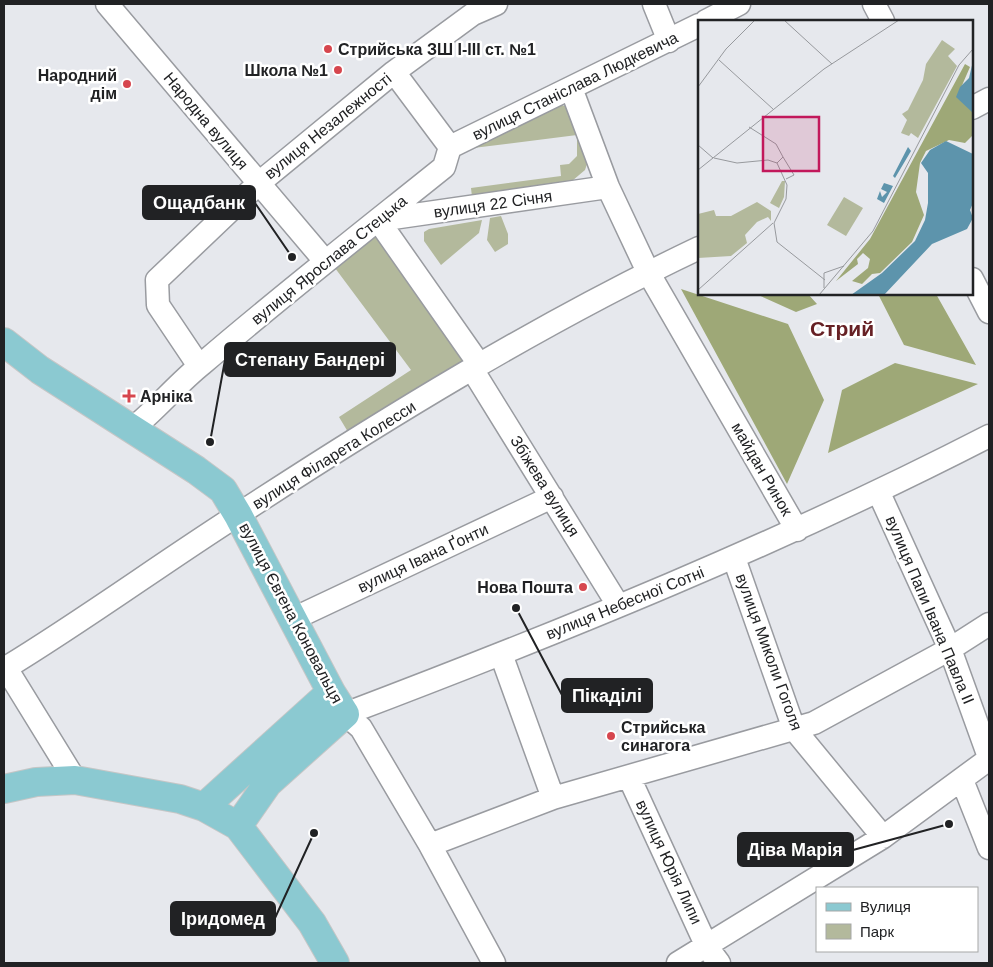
<svg xmlns="http://www.w3.org/2000/svg" width="993" height="967" viewBox="0 0 993 967" font-family="Arial,sans-serif">
	<style>
		.green { fill: #b3b99c }
		.forest { fill: #9ea877 }
		.lines { fill: none; stroke-linecap: round; stroke-linejoin: round }
		.minor-casing { stroke: #999ba0; stroke-width: 25 }
		.major-casing { stroke: #c5c6c6; stroke-width: 30 }
		.minor { stroke: #fff; stroke-width: 22 }
		.major { stroke: #8bc9d1; stroke-width: 28 }
		.poi-dot { fill: #d6464e; stroke: #fff; stroke-width: 2 }
		.labels { text-anchor: middle; dominant-baseline: central; stroke-width: 5; stroke-linejoin: round; paint-order: stroke }
		.poi-label { font-size: 16px; font-weight: bold; fill: #212224; stroke: #fff; text-anchor: start }
		.street-label { font-size: 16px; fill: #212224; stroke: #fff }
		.district-label { font-size: 21px; font-weight: bold; fill: #662024; stroke: #fff }
		.inset-road { fill: none; stroke: #97999d; stroke-width: 1 }
		.view { fill: #c2185b; fill-opacity: 0.15; stroke: #c2185b; stroke-width: 2.5 }
		.inset-edge { fill: none; stroke: #212224; stroke-width: 2.5 }
		.leader { fill: none; stroke: #212224; stroke-width: 2 }
		.callout-dot { fill: #212224; stroke: #fff; stroke-width: 2 }
		.callout { fill: #212224; stroke: #212224; stroke-width: 2 }
		.callout-label { font-size: 18px; text-anchor: middle; font-weight: bold; fill: #fff }
	</style>
	<rect width="100%" height="100%" fill="#e6e8ed"/>
	<path class="green" d="M559,105L565,106L571,111L588,161L585,170L572,181L472,197L471,188L561,176L560,165L569,164L577,156V135L465,149Z
		M501,216L508,234V244L495,252L487,240L490,218Z
		M482,220L479,233L441,265L424,241V232L429,229Z
		M379,235L467,360L348,432L339,417L411,370L335,268L373,236Z"/>
	<path class="forest" d="M681,289L788,324L824,400L787,484Z
		M756,294H808L817,304L796,312Z
		M878,294H936L976,365L904,345Z
		M895,363L978,384L828,453L842,390Z"/>
	<g class="lines">
		<g class="minor-casing">
			<path id="minor" d="M107,4L325,261
				M654,4L669,41
				M874,4L883,21
				M706,21L739,4
				M394,72L450,147
				M571,88L608,187L648,272L797,530
				M972,108L989,99
				M450,147L699,25
				M378,220L479,364
				M379,220L608,187
				M972,279L989,312
				M199,366L158,305L157,280L259,183L394,72L473,14L496,4
				M472,369L618,605
				M132,429C157,409 177,384 202,364C281,296 363,232 444,167L450,147
				M879,493L950,649L989,757
				M734,558L794,729L883,837
				M293,619L552,497
				M501,654L553,798
				M6,668L75,780
				M4,669C83,621 158,566 236,516C384,419 539,324 699,248
				M629,777L707,947L719,963
				M962,780L989,848
				M430,845L553,798L814,723L950,649L989,624
				M494,963L430,845L361,728L345,714C564,631 781,543 989,436
				M678,963L883,837L989,759"/>
		</g>
		<g class="major-casing">
			<path id="major" d="M4,342L40,370L196,470L223,490L238,515L331,692L345,714L268,783L238,826
				M4,789L36,782L75,780L180,799L204,807L238,826L312,923L335,963
				M204,807L331,692"/>
		</g>
		<use href="#minor" class="minor"/>
		<use href="#major" class="major"/>
	</g>
	<g class="poi-dot">
		<circle cx="328" cy="49" r="5"/>
		<circle cx="338" cy="70" r="5"/>
		<circle cx="127" cy="84" r="5"/>
		<path d="M126.5 388.5h5v5h5v5h-5v5h-5v-5h-5v-5h5z"/>
		<circle cx="583" cy="587" r="5"/>
		<circle cx="611" cy="736" r="5"/>
	</g>
	<g class="labels">
		<g class="poi-label">
			<text x="338" y="49">Стрийська ЗШ І-ІІІ ст. №1</text>
			<text x="328" y="70" text-anchor="end">Школа №1</text>
			<text x="117" y="75" text-anchor="end">Народний<tspan x="117" dy="18">дім</tspan></text>
			<text x="140" y="396">Арніка</text>
			<text x="573" y="587" text-anchor="end">Нова Пошта</text>
			<text x="621" y="727">Стрийська<tspan x="621" dy="18">синагога</tspan></text>
		</g>
		<g class="street-label">
			<text transform="translate(575 86) rotate(-26)">вулиця Станіслава Людкевича</text>
			<text transform="translate(206 121) rotate(50)">Народна вулиця</text>
			<text transform="translate(328 126) rotate(-39)">вулиця Незалежності</text>
			<text transform="translate(493 204) rotate(-8)">вулиця 22 Січня</text>
			<text transform="translate(329 260) rotate(-39)">вулиця Ярослава Стецька</text>
			<text transform="translate(334 455) rotate(-32)">вулиця Філарета Колесси</text>
			<text transform="translate(762 469) rotate(60)">майдан Ринок</text>
			<text transform="translate(545 486) rotate(58)">Збіжева вулиця</text>
			<text transform="translate(423 558) rotate(-25)">вулиця Івана Ґонти</text>
			<text transform="translate(625 603) rotate(-22)">вулиця Небесної Сотні</text>
			<text transform="translate(930 610) rotate(67)">вулиця Папи Івана Павла II</text>
			<text transform="translate(291 613) rotate(62)">вулиця Євгена Коновальця</text>
			<text transform="translate(769 652) rotate(70)">вулиця Миколи Гоголя</text>
			<text transform="translate(669 862) rotate(65)">вулиця Юрія Липи</text>
		</g>
		<g class="district-label">
			<text x="842" y="328">Стрий</text>
		</g>
	</g>
	<g transform="translate(698 20)">
		<rect width="275" height="275" fill="#e6e8ed"/>
		<path d="M244,20L257,29L250,36L259,46L220,118L213,113L211,116L203,113L209,100L204,94L210,90L225,60L228,44ZM84,161H87L86,177L81,188L72,183ZM146,177L165,188L148,216L129,205ZM59,182L73,191V201L70,197L59,202L47,215L49,223L33,236L0,238V194L16,190L18,196H33Z" fill="#b3b99c"/>
		<path d="M267,44L272,47L262,70L275,92V115L267,123L251,120L228,131L222,143L218,172L226,195L214,222L182,253L174,254L164,264L154,261L170,248L172,239L165,233L159,239L160,244L138,261L172,219Z" fill="#9ea877"/>
		<path d="M275,41V93L258,77L262,67L271,58ZM248,121L275,134V183L272,190L275,198L269,209L234,224L186,275H153L184,253L217,221L227,200L230,183V153L223,143L232,130ZM210,127L213,131L197,158L195,156ZM186,163L195,166L186,183L179,179L182,171L184,177L189,172L183,169Z" fill="#5d94ac"/>
		<path class="inset-road" d="M86,0L134,44M21,40L75,89M0,67L28,29L57,0M51,107L78,124L85,137L79,143M0,125L15,138M85,137L96,155L88,159M16,138L39,143L70,140L79,143M79,143L89,165L88,179L76,203L79,222L127,260M0,150L126,49L201,0M126,268V253L146,246M0,270L75,203M121,275L175,211L261,45L275,29"/>
		<path class="view" d="M65,97H121V151H65Z"/>
		<rect width="275" height="275" class="inset-edge"/>
	</g>
	<path class="leader" d="M292 257L255 203M210 442L225 360M516 608L562 695M949 824L853 850M314 833L275 918"/>
	<g class="callout-dot">
		<circle cx="292" cy="257" r="5"/>
		<circle cx="210" cy="442" r="5"/>
		<circle cx="516" cy="608" r="5"/>
		<circle cx="949" cy="824" r="5"/>
		<circle cx="314" cy="833" r="5"/>
	</g>
	<g class="callout">
		<rect x="143" y="186" width="112" height="33" rx="5"/>
		<rect x="225" y="343" width="170" height="33" rx="5"/>
		<rect x="562" y="679" width="90" height="33" rx="5"/>
		<rect x="738" y="833" width="115" height="33" rx="5"/>
		<rect x="171" y="902" width="104" height="33" rx="5"/>
	</g>
	<g class="callout-label">
		<text x="199" y="209">Ощадбанк</text>
		<text x="310" y="366">Степану Бандері</text>
		<text x="607" y="702">Пікаділі</text>
		<text x="795" y="856">Діва Марія</text>
		<text x="223" y="925">Іридомед</text>
	</g>
	<rect width="993" height="967" fill="none" stroke="#212224" stroke-width="10"/>
	<rect x="816" y="887" width="162" height="65" fill="#ffffff" stroke="#a6a7a7"/>
	<rect x="826" y="903" width="25" height="8" fill="#8bc9d1" stroke="#a6a7a7"/>
	<text x="860" y="912" font-size="15" fill="#212224">Вулиця</text>
	<rect x="826" y="924" width="25" height="15" fill="#b3b99c" stroke="#a6a7a7"/>
	<text x="860" y="937" font-size="15" fill="#212224">Парк</text>
</svg>
